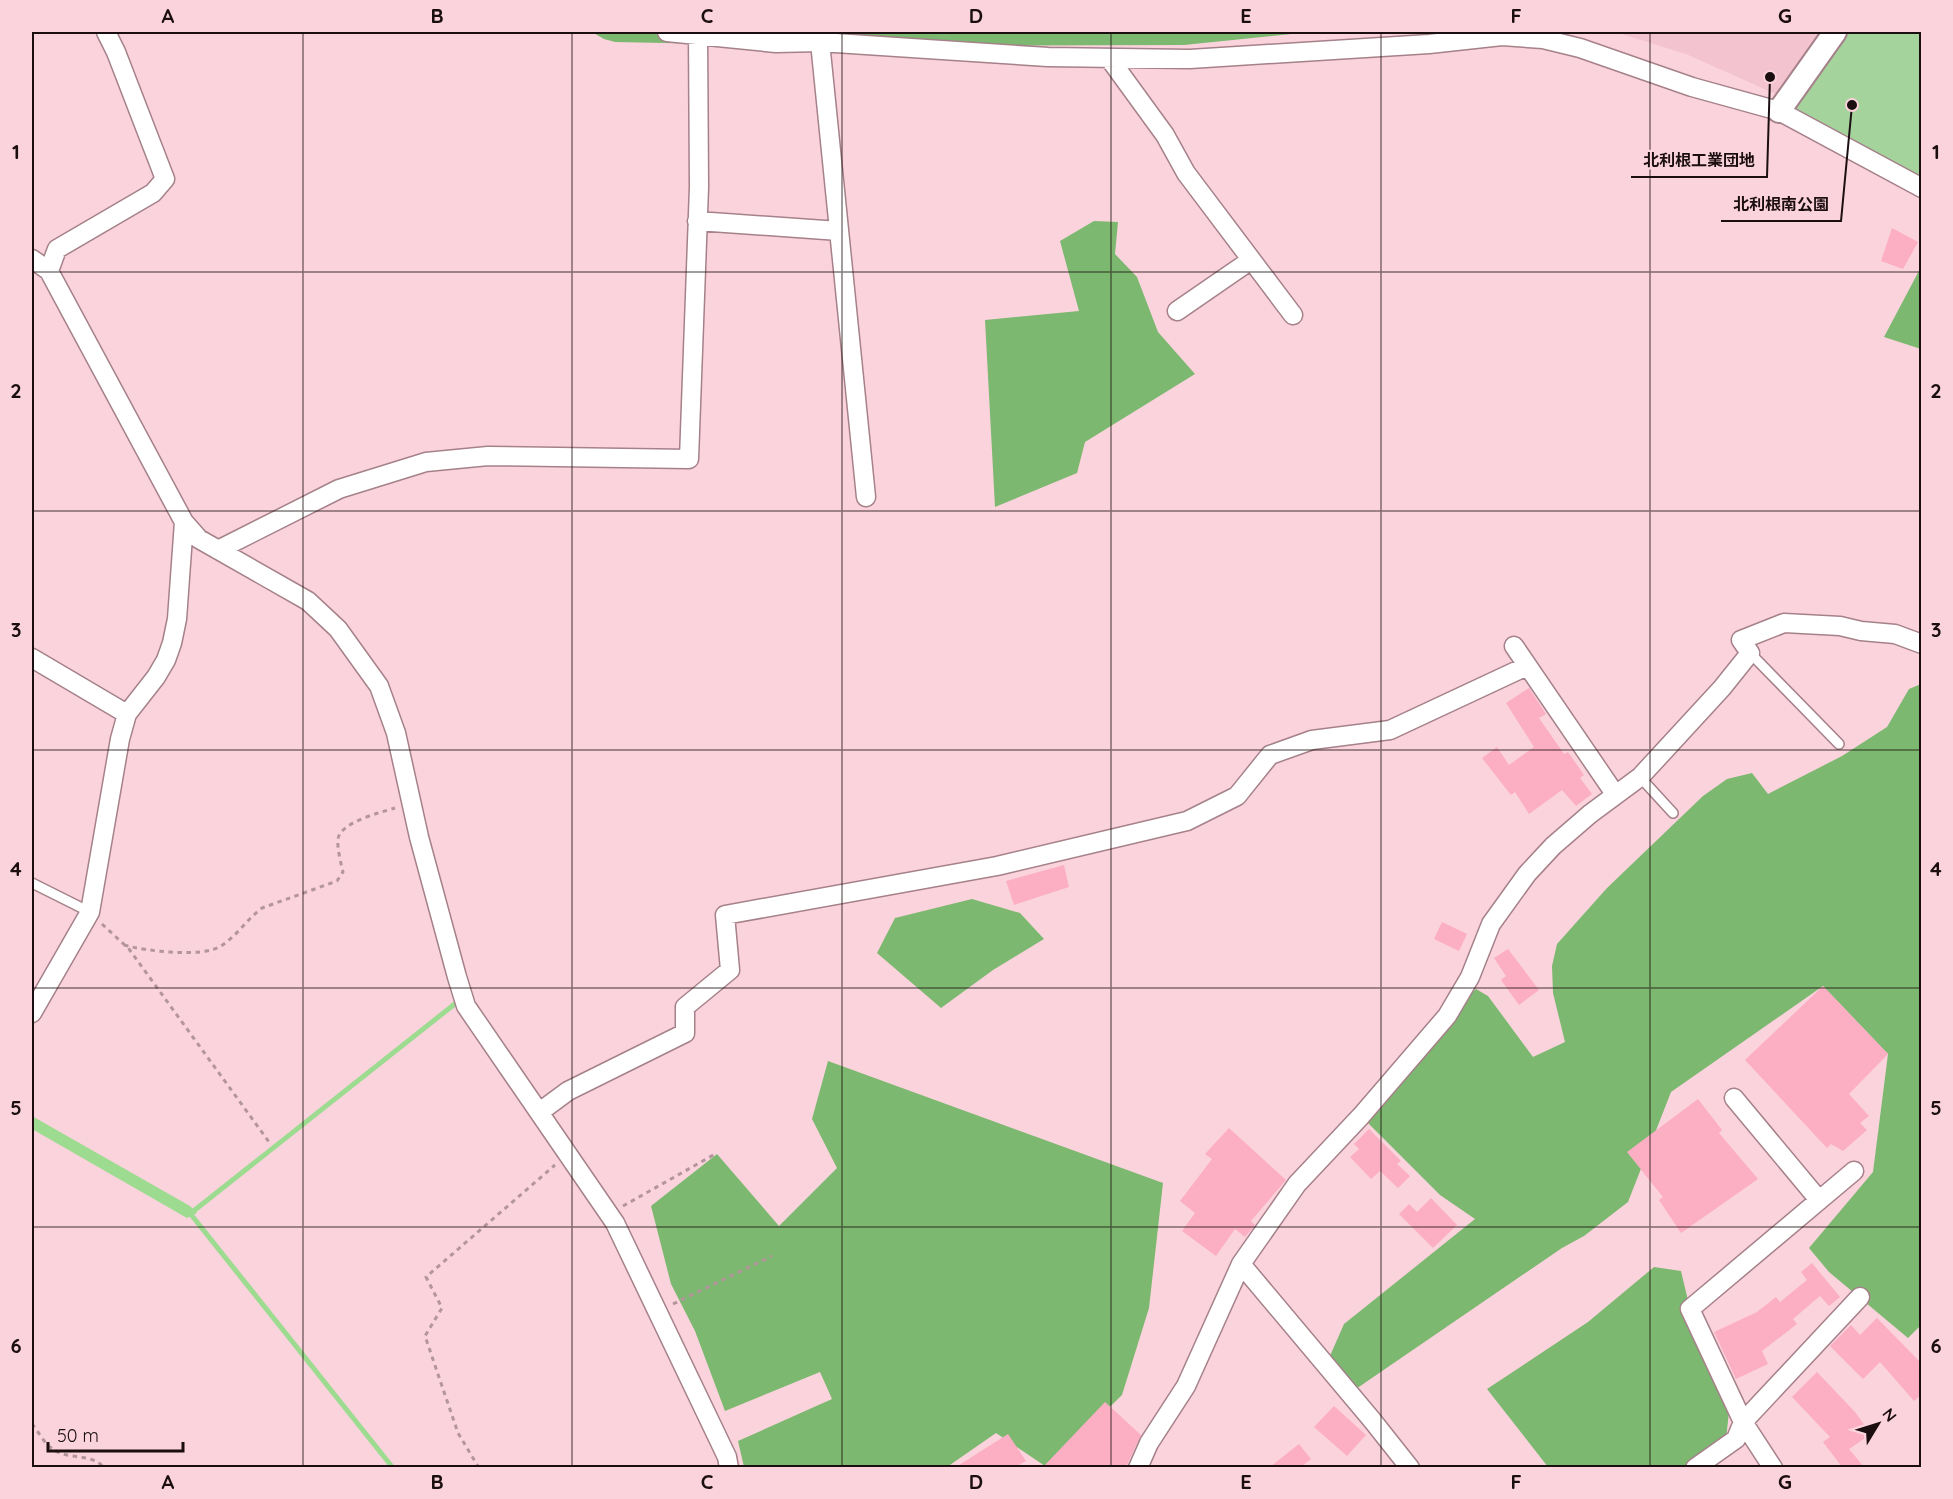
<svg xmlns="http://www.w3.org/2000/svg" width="1953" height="1499" viewBox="0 0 1953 1499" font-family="Quicksand,'Noto Sans JP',sans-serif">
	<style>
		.built { fill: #f3c3cf }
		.green { fill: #a5d39c }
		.forest { fill: #7cb870 }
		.water { fill: #9ddb91 }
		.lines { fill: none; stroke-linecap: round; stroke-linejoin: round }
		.stream { stroke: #9ddb91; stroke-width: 5 }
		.building { fill: #fcaec3 }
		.service-casing { stroke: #a5818a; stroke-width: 12 }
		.minor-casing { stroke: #a5818a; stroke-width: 21 }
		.tertiary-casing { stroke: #a5818a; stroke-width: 26 }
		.path { stroke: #b4959c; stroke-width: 3; stroke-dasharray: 4.5 4.5; stroke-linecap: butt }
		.service { stroke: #fff; stroke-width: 9 }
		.minor { stroke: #fff; stroke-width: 18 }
		.tertiary { stroke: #fff; stroke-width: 22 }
		.grid { fill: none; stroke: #1b0e11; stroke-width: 1.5; stroke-opacity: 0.55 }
		.leader { fill: none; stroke: #1b0e11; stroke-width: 2 }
		.callout-dot { fill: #1b0e11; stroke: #fbd3dc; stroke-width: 2 }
		.callout-label { font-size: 16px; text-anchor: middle; font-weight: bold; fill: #1b0e11; stroke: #fbd3dc; stroke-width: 4.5; stroke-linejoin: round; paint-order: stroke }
		.neatline { fill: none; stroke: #1b0e11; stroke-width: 2 }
		.grid-label { font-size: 20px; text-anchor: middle; font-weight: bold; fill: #1b0e11 }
	</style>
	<rect width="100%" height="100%" fill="#fbd3dc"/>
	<path class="built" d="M1615,32H1835L1787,99L1686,54Z"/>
	<path class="green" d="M1835,32H1921V188L1779,111Z"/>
	<path class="forest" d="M592,32H1310L1184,45L818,46L615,42L604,39Z
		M1094,221L1118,222L1115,254L1137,277L1158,332L1195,374L1085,442L1077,473L995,507L985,320L1079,311L1060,241Z
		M1921,267V349L1884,337Z
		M1921,684V1325L1908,1338L1829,1272L1809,1248L1873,1172L1888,1054L1823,986L1671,1092L1628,1202L1584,1236L1562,1248L1350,1393L1326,1365L1344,1324L1475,1219L1440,1195L1361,1116L1447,1016L1476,989L1488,996L1533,1057L1565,1042L1553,993L1552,966L1557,944L1607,888L1703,796L1727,779L1752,773L1768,794L1842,756L1887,727L1909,689Z
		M972,899L1020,913L1044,939L993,970L941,1008L877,953L895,918Z
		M828,1061L1163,1183L1149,1308L1122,1395L1048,1468L996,1433L947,1467L787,1468L786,1465L744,1467L738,1441L832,1399L820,1372L725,1411L695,1331L671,1284L651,1206L717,1154L779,1226L837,1168L812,1119Z
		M1654,1267L1681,1271L1690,1309L1732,1383L1726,1440L1684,1468L1548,1467L1487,1389L1588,1322Z"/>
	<path class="water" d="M32,1116L190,1206L197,1213L187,1218L32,1129Z"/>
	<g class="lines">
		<path class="stream" d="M189,1212L393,1468
			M191,1213L456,1003"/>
	</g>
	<path class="building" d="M1892,228L1918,242L1903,269L1881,261Z
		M1529,688L1546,714L1539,718L1564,754L1568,752L1584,775L1580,778L1592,794L1576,806L1562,790L1529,814L1515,792L1511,795L1482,758L1497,747L1509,765L1534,747L1506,703Z
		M1064,865L1069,887L1014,905L1006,881Z
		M1442,922L1467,934L1459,951L1434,939Z
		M1508,949L1539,990L1519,1005L1501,980L1506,976L1494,958Z
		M1823,986L1888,1054L1849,1094L1869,1116L1860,1123L1867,1130L1843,1151L1831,1144L1827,1148L1745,1060Z
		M1698,1099L1722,1130L1719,1133L1758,1179L1681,1233L1659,1200L1663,1197L1627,1152Z
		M1229,1128L1286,1180L1251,1221L1255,1225L1245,1237L1235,1229L1216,1256L1182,1231L1195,1213L1180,1201L1212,1159L1205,1154Z
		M1369,1129L1401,1161L1397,1164L1410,1176L1398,1188L1380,1171L1371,1179L1350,1157L1359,1149L1354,1144Z
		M1431,1198L1457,1225L1433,1248L1399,1214L1409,1204L1417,1212Z
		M1812,1263L1840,1297L1829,1306L1820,1296L1793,1319L1797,1324L1762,1351L1768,1364L1736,1379L1714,1332L1757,1312L1776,1297L1780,1302L1807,1280L1801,1272Z
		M1877,1318L1922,1364V1394L1914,1401L1880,1362L1863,1379L1830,1346L1851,1325L1860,1335Z
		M1817,1372L1855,1412L1871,1434L1849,1449L1864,1467H1842L1823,1442L1830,1437L1792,1397Z
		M1105,1402L1141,1435L1126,1467H1043Z
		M1334,1406L1366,1435L1347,1456L1314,1427Z
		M1008,1434L1026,1461L1015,1467H956Z
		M1299,1444L1311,1459L1301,1467H1270Z"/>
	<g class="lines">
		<g class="service-casing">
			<path id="service" d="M1750,653L1839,744
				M1640,777L1673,813
				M32,883L90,912"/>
		</g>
		<g class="minor-casing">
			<path id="minor" d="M667,32L776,43L820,42L1048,57L1190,59L1429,44L1502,36L1543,39L1580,48L1692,87L1779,111L1922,188
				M820,42L866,497
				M1109,58L1165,135L1186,173L1293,315
				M697,221L839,231
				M32,259L49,271L184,522L199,539L308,601L338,629L379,686L396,733L419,837L457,977L466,1006L615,1223L727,1457L729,1468
				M49,271L57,249L153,193L165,179L116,52L106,32
				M1177,311L1251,260
				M218,550L339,489L426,462L488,456L689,459L699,187L698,34
				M1514,646L1615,794
				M32,658L127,714
				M32,1013L90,912L120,739L127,714L156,677L166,660L172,643L177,619L184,522
				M1734,1098L1819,1200
				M538,1110L545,1108L568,1091L685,1033V1007L730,970L725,915L997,866L1187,821L1237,796L1270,755L1312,740L1390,730L1527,666
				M1241,1264L1372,1420L1410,1468
				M1138,1468L1149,1443L1186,1386L1241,1264L1297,1184L1361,1116L1447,1016L1470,977L1491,924L1527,874L1553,846L1590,814L1640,777L1722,688L1750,653L1741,640L1784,623L1840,626L1861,631L1895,634L1922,644
				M1695,1468L1736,1439L1743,1422L1690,1309L1854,1171
				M1773,1468L1743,1422L1860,1297"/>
		</g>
		<g class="tertiary-casing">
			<path id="tertiary" d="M1779,111L1835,32"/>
		</g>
		<path class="path" d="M102,924L129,949L269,1142
			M124,945C145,951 203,958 221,946C237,936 247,919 262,908L337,881L343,872C341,863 337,849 338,839C340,822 382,812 395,808
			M623,1206L717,1153
			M673,1304L772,1256
			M32,1424C38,1431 45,1445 54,1450C69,1460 93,1453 104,1468
			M479,1468L458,1433L425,1336L442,1308L426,1277L555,1165"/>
		<use href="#service" class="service"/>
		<use href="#minor" class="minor"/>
		<use href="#tertiary" class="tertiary"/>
	</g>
	<path class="grid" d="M303,32V1468M572,32V1468M842,32V1468M1111,32V1468M1381,32V1468M1650,32V1468M32,272H1922M32,511H1922M32,750H1922M32,988H1922M32,1227H1922"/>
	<path class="leader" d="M1770 77L1767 177H1631M1852 105L1841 221H1721"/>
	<g class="callout-dot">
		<circle cx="1770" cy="77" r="6"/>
		<circle cx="1852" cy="105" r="6"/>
	</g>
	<g class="callout-label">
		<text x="1699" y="166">北利根工業団地</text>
		<text x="1781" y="210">北利根南公園</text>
	</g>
	<rect width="1953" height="1499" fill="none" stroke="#fbd3dc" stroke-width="66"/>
	<g transform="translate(1878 1424) rotate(52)" stroke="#fbd3dc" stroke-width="4.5" paint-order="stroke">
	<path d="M0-4.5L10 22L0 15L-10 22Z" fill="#1b0e11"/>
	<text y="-9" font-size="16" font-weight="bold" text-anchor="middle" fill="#1b0e11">N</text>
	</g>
	<path d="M48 1442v9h135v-9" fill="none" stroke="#1b0e11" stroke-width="3"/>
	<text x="57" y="1442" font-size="18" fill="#1b0e11" stroke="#fbd3dc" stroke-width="4.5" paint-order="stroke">50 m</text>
	<rect x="33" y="33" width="1887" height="1433" class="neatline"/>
	<g class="grid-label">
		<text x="168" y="23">A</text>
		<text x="437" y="23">B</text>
		<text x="707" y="23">C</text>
		<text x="976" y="23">D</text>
		<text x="1246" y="23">E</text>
		<text x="1516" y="23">F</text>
		<text x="1785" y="23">G</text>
		<text x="16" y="159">1</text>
		<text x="1936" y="159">1</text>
		<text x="16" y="398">2</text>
		<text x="1936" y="398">2</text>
		<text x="16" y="637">3</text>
		<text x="1936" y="637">3</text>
		<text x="16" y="876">4</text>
		<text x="1936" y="876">4</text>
		<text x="16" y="1115">5</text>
		<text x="1936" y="1115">5</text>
		<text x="16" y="1353">6</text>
		<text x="1936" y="1353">6</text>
		<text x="168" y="1489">A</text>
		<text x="437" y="1489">B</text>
		<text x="707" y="1489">C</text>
		<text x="976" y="1489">D</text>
		<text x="1246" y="1489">E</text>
		<text x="1516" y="1489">F</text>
		<text x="1785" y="1489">G</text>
	</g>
</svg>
